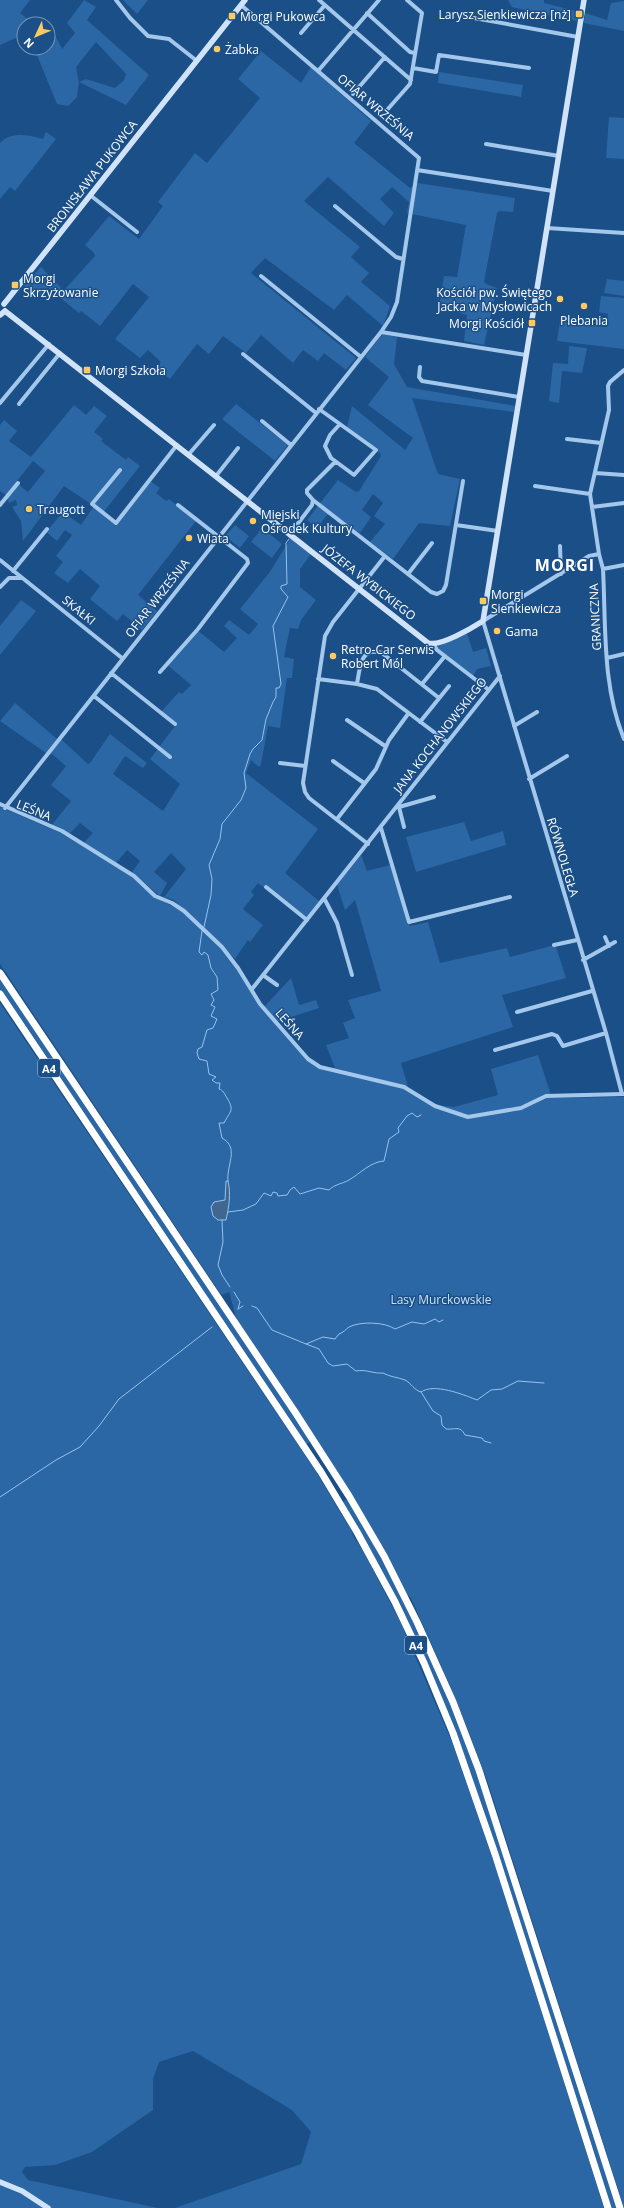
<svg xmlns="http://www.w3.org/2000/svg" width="624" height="2208" viewBox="0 0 624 2208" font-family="'Open Sans',sans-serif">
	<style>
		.green { fill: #2b67a4; fill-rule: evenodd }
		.water { fill: #416790; stroke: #96c3ee }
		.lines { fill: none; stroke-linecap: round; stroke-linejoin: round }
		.stream { stroke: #96c3ee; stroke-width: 1 }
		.street { stroke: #a4c8ec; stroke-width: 4 }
		.secondary { stroke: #d0e3f9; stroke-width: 5.5 }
		.highway { stroke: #fff; stroke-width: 7 }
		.poi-dot { fill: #fdc960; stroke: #1b4f87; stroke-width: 1.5 }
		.labels { text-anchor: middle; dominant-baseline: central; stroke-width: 3; stroke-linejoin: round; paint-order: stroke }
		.shield { fill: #1b4f87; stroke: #bbcadb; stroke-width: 1 }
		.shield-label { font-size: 11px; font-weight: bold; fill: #fff }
		.poi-label { font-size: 12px; fill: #fff; stroke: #1b4f87; text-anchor: start }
		.street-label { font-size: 12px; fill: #fff; stroke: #1b4f87 }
		.park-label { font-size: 12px; fill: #c9e1f9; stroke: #1b4f87 }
		.district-label { font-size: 16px; font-weight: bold; letter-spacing: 1px; fill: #fff; stroke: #1b4f87 }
	</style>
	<rect width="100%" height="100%" fill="#1b4f87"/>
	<path class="green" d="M0,0H30L20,13L34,24H24V39L18,37L0,45Z
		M84,0L96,7L87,20L149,75L126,105L79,82L77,97L68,106L57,104L34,48H48V31L55,35L62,49L75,33L67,23ZM96,42L126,74L124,80L115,88L86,79L79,82L76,67Z
		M123,0H148L137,14Z
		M508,0H544V3L580,12L577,21L512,7Z
		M624,1V31L584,23L585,13L607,20L611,3Z
		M261,51L301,83L311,67L371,121L354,143L410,188L418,183L515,198L513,212L499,211L497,213L484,282L486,284L497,288L484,345L464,341L467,315L439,307L444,276L457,277L466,225L407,213L409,202L392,187L380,199L394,213L384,226L328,177L304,201L360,247L351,257L369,273L361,282L390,306L383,326L347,295L334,310L265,258L251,273L356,358L346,370L324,353L318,361L303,350L293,363L261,335L246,353L223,336L209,354L197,344L170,379L156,369L161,362L148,350L140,358L115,339L149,297L133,284L100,326L81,311L79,313L48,288L39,297L24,286L41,267L62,289H65L95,256L94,253L85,245L109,216L139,239L163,206L158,202L195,153L207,163L260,98L238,79Z
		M439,72L523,85L521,97L438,83Z
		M609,117L624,118V159L606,158Z
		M46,132L56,139L15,191L10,187L0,199V143C11,131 29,135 43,139Z
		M607,279L624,281V296L604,293Z
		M601,296L624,298V349L557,341L560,320L606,327L608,314L599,312Z
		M382,334L397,337L394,364L407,387L515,406L514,412L412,398L438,474L460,479L450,526L419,523L393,559L370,542L385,524L374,516L383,503L373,494L362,510L371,517L360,533L330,515H327L317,528L307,520L338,480L356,492L359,491L381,456L380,453L347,427L352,406L405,450L413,438L368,405L389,377L365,357Z
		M569,346L587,348L582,373L562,371L559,403L549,401L553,363L568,364Z
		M236,404L288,445L275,461L222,419Z
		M74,405L86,415L94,406L107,416L94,432L103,439L101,441L126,460L128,457L140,466L102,514L116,525L150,481L160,488L156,493L166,501L169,499L196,521L138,595L157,611L142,630L123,614L117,621L90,599L100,586L80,569L68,583L54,573L63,562L56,556L72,535L65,530L57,541L46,532L63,512L81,525L94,506L64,486L23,541L21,521L12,507L17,505L16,500L9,503L6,495L0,491V425L4,420L17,431L9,441L31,457ZM33,461L45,471L28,492L18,484L17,481Z
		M235,525L249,536L240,548L225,536Z
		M262,528L282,544L272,558L251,542Z
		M291,538L312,553L300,569V587L316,600L301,620L298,629L290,628L284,657L294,659L292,678H287L280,728L268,726L261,764L259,767L251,760L246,773L318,829L285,873L319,901L304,920L258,883L251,892L254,895L243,909L263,925L250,942L248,940L235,959L174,900L164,897L186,869L171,853L154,872L167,883L160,896L132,872L140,861L127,850L116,863L84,843L93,833L80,823L69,834L51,826L71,801L51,785L66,766L52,754L48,755L59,741L62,740L88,764L90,763L110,734L147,763L143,768L125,756L113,774L163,811L180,784L150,759L175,726L160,713L179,692L182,694L191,685L165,663L196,629L224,652L237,638L224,626L229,620L249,635L258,624L240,609L269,573Z
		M21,600L36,611L0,655V626Z
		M467,633L473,652L486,648L491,666L477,669L473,676L437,649L438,645Z
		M15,703L57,739L46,753L0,721Z
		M0,807L61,833L133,877L155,897L183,912L220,947L236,968L258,1004L307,1060L318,1068L404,1088L435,1107L469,1119L517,1111L545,1098L624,1097V2208L487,1780L454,1695L411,1598L404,1591L238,1324L229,1292L222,1295L220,1293L0,964Z
		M464,822L471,841L503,831L506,845L416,872L406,837Z
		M361,855L367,871L390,865L410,926L428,922L440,963L507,948L510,957L551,946L556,947L566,978L502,995L513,1027L401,1063L408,1087L335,1068L326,1045L349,1038L343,1023L355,1018L348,1000L381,991L355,900L345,910L337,885Z
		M0,978L311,1441L306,1445L9,1003L0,989Z
		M291,978L299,1005L316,1000L319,1008L276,1022L264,1007Z
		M0,1003L313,1467L354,1535L351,1533L362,1549L401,1623L452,1742L496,1868L604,2208H175L301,2164L311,2132L292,2110L193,2051L159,2062L153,2079V2110L92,2152L55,2165L25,2167L22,2172L28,2180L158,2208H0Z
		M538,1055L551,1095L521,1106L471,1116L437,1105L454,1107L498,1095L491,1069Z
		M348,1499L403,1598L446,1691L478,1776L617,2208H611L449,1715L342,1502Z"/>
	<path class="water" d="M226,1181H228C231,1194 229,1207 226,1220H218L213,1216L211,1207L214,1202L225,1200Z"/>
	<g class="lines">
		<path class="stream" d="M204,927L211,895L212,879L209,865L220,839L222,824L241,800L246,788L244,773L250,754L253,749L262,740L266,719L273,702L276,697V688H279L281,684L273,626L288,597L281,589V586L287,584L286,543L289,539
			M202,931L199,952L202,955L204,952L208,955L211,968L217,977L218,990L211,994L214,1000L211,1005L215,1007L211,1016L217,1019L213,1028L207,1030L202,1047L198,1049L197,1053L199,1059L207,1061L209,1074L216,1077L212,1080L216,1083H220L219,1089C223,1090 224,1093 227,1098C235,1111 230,1111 224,1123H219L222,1138C240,1148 226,1165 228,1181
			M228,1212L243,1210L256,1204L264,1193L271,1196L273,1192L277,1193L278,1196L287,1195L290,1190L294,1187L300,1194L319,1188L329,1190C335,1184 342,1184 349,1180C361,1173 370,1162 384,1161L389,1139L399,1132L398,1128L407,1116L412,1113L417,1117L421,1115
			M222,1220L223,1242L218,1265L222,1275L230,1287
			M234,1292L240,1302L238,1309
			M252,1306L257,1308L272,1330L306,1344L323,1337L335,1339L339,1334C344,1332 345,1330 349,1327C361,1321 385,1322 395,1329L412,1322L424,1324L435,1319L439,1322L443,1320
			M238,1309L243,1306
			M306,1344L319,1349L328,1363L333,1366L347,1364L356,1371C366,1369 374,1374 383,1373C390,1377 397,1377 405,1380C411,1383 414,1390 421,1392C434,1383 462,1394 477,1400L491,1390L502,1389L518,1381L544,1383
			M421,1392L433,1411L441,1416L442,1425L446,1429C455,1430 460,1425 465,1435L482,1438L484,1441L491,1443
			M0,1497L56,1460L80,1447L99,1426L119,1399L212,1327"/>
		<path class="street" d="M116,0L130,18L148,36L169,39L197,61
			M319,0L411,80
			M367,13L410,52L415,53
			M463,16L578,37
			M301,33L325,5
			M413,68L436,72L439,55L529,68
			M318,71L379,0
			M353,94L385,57
			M387,110L410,84L422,13L407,0
			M486,144L559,156
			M417,170L553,191
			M90,195L137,232
			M335,206L396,257L403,259
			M547,228L624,233
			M261,276L361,357
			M381,332L526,355
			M243,354L316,413
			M420,367L419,377L422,381L519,397
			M624,370L610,382L608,386L609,410L590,494L599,554L603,569C606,626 602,686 624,739
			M0,403L49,344
			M19,404L60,353
			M319,409L376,450L354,475L331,458L325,446L330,435L340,424
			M262,421L291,445
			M567,439L601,443
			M189,454L214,425
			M120,470L92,504L116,523L177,445
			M595,473L624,475
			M216,476L238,448
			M535,486L590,494
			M313,500L431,592L437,594L443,591L446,585L463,481
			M0,505L18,483
			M592,507L624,503
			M456,525L498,531
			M290,534L312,505L313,500L307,493V490L335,462
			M560,546L561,574
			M599,554L589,556L483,621L606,1033L622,1094
			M0,560L122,658
			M603,569L624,565
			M13,571L47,529
			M408,574L432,543
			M0,587L9,578H22
			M434,645L437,650L489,690
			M607,658L624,654
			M160,672L198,629L248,563L247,559L178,505
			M111,673L175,724
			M318,679L357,684L377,689L447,742
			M357,684C360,668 360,646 382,653L439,698
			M422,684L445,656
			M94,696L170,757
			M347,720L385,746
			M420,722L449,686
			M514,726L537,712
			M333,761L364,783
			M280,763L305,766
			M529,779L567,756
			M0,804L62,831L134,876L155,896L172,903L184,911L222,947L238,968L260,1004L308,1059L320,1067L404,1087L435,1106L468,1117L521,1108L546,1096L624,1094
			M398,806L399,807L434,797
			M399,807L404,827
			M5,808L381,332L391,317L397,302L419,158L241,5
			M337,819L376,769L389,740L408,714
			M381,828L409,922L510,897
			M368,844L309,798L305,792L303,783L325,636L333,622L385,556
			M266,887L307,920
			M324,898L337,923L352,975
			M605,937L609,946
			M554,945L577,940
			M583,960L615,942
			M263,975L277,985
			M252,989L500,676
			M517,1012L592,991
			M495,1050L552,1034L557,1036L563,1046L606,1033"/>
		<path class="secondary" d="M4,304L245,0
			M5,311L428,643C440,647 472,628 483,621L584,0
			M0,315L5,311
			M0,2182L22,2191L48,2208"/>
		<path class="highway" d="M0,973L295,1412L349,1496L384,1556L417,1622L453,1702L479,1770L620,2208
			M0,994L321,1472L357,1532L395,1602L424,1663L453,1733L495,1854L608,2208"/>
	</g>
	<g class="poi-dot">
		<rect x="575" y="10" width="8" height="8" rx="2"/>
		<rect x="228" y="12" width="8" height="8" rx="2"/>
		<circle cx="217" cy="49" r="4"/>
		<rect x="11" y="281" width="8" height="8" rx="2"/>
		<circle cx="560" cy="299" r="4"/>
		<circle cx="584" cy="306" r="4"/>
		<rect x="528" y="319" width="8" height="8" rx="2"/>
		<rect x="83" y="366" width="8" height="8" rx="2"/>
		<circle cx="29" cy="509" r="4"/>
		<circle cx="253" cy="521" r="4"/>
		<circle cx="189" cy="538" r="4"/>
		<rect x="479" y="597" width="8" height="8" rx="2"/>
		<circle cx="497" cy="631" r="4"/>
		<circle cx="333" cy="656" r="4"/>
	</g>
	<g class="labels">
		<g class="shield">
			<rect x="38" y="1059" width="22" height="18" rx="3"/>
			<rect x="405" y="1636" width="22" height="18" rx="3"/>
		</g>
		<g class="shield-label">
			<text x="49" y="1068">A4</text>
			<text x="416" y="1645">A4</text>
		</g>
		<g class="poi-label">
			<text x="571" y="14" text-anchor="end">Larysz Sienkiewicza [nż]</text>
			<text x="240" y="16">Morgi Pukowca</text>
			<text x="225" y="49">Żabka</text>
			<text x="23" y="278">Morgi<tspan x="23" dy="14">Skrzyżowanie</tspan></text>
			<text x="552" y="292" text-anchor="end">Kościół pw. Świętego<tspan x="552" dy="14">Jacka w Mysłowicach</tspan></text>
			<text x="584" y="320" text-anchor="middle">Plebania</text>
			<text x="524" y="323" text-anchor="end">Morgi Kościół</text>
			<text x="95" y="370">Morgi Szkoła</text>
			<text x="37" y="509">Traugott</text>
			<text x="261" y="514">Miejski<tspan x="261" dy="14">Ośrodek Kultury</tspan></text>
			<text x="197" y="538">Wiata</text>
			<text x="491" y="594">Morgi<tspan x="491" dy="14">Sienkiewicza</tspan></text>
			<text x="505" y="631">Gama</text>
			<text x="341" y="649">Retro-Car Serwis<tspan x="341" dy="14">Robert Mól</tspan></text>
		</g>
		<g class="street-label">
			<text transform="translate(376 107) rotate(40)">OFIAR WRZEŚNIA</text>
			<text transform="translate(92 176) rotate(-52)">BRONISŁAWA PUKOWCA</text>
			<text transform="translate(369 582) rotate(38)">JÓZEFA WYBICKIEGO</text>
			<text transform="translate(157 598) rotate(-52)">OFIAR WRZEŚNIA</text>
			<text transform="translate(79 610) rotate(39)">SKAŁKI</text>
			<text transform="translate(595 617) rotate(-93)">GRANICZNA</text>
			<text transform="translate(440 735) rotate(-52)">JANA KOCHANOWSKIEGO</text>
			<text transform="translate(34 810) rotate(22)">LEŚNA</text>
			<text transform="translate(563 857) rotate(73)">RÓWNOLEGŁA</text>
			<text transform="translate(290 1024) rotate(49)">LEŚNA</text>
		</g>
		<g class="park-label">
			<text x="441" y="1299">Lasy Murckowskie</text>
		</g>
		<g class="district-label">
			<text x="565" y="565">MORGI</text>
		</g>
	</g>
	<g transform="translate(36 36) rotate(226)"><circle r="19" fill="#1b4f87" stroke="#7695b7"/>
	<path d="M0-3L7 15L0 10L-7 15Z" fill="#fdc960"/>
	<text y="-6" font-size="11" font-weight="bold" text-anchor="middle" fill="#ffffff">N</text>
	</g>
</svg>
